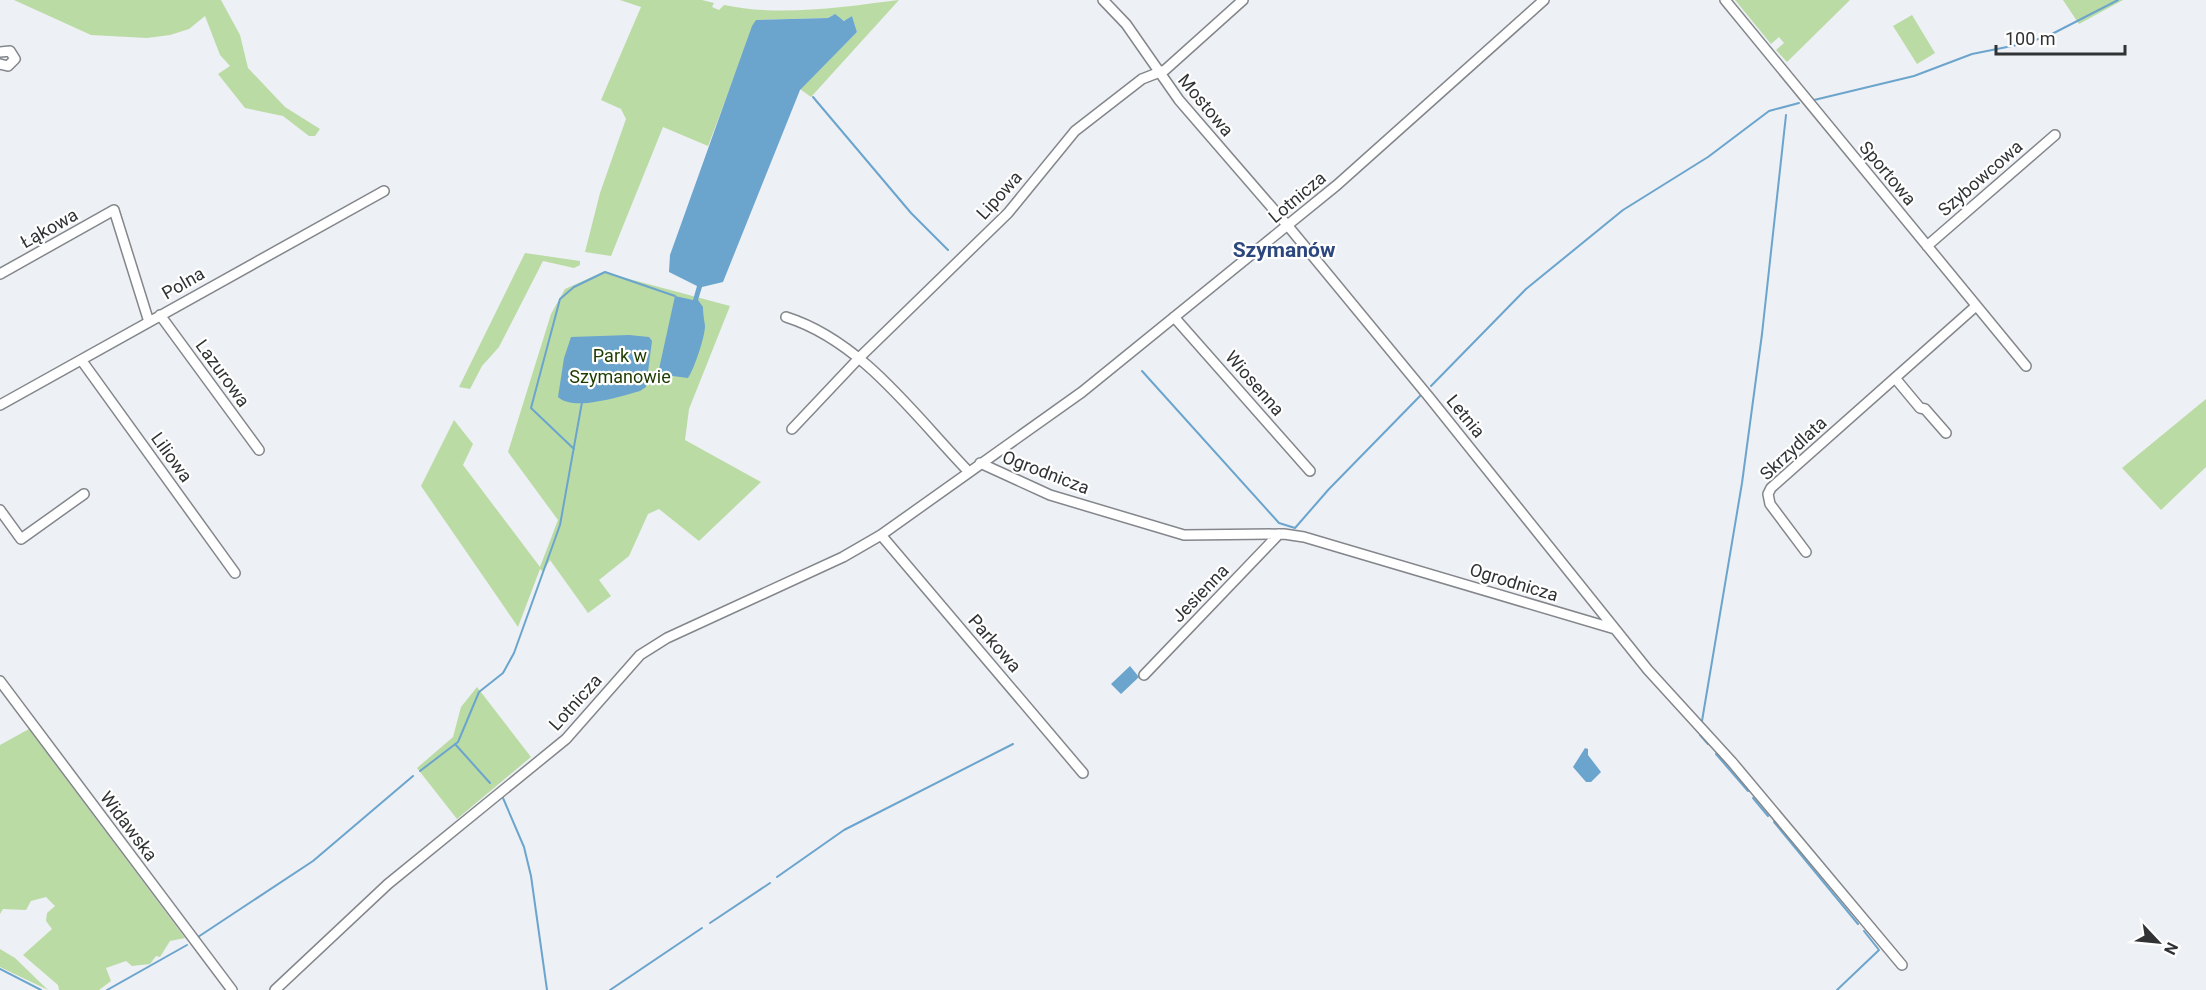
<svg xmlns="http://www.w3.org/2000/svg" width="2206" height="990" viewBox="0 0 2206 990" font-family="Roboto,sans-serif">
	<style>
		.green { fill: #bbdba5 }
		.water { fill: #6ba4cd }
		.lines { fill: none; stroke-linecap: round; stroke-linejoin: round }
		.stream { stroke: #6ba4cd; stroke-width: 2 }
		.minor-casing { stroke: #83868a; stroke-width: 12 }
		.minor { stroke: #fff; stroke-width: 9 }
		.labels { text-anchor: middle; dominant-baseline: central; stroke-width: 4.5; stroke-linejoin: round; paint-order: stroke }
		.street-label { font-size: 18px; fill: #313234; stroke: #fff }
		.park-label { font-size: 18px; fill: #1e3c00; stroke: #fff }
		.quarter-label { font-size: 21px; font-weight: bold; fill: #2c467e; stroke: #fff }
	</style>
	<rect width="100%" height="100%" fill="#edf0f4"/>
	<path class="green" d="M14,0H221L240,35L248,68L285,107L320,129L315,136H309L283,116L245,108L218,74L230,66L220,55L205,16L189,29L170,35L147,38L91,35Z
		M620,0H702L714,3L712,7L719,10L724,5C780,17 843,7 899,0L811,97L800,89L857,32L852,16L845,21L833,15L828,18L756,20L708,146L663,127L611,256L585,252L600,193L626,119L621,109L601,100L641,7Z
		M1735,0H1850L1787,62L1776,50L1784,43L1779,37L1771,44Z
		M2063,0H2123L2079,24Z
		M1912,15L1935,53L1917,64L1893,26Z
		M525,253L580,261V265L574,268L543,261L499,347L482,366L470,389L459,387Z
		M603,272L730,306L689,409L685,440L761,482L699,541L659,509L648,514L629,556L599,580L611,596L588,613L550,560L543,572L540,569L518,627L421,486L454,420L473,444L463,465L540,567L558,520L508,452L551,314L565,289Z
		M2206,399V467L2161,510L2122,468Z
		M477,687L531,757L457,819L417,768L453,737L461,707Z
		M29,729L185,938L170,941L160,957L156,956L150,964L132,966L126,961L106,968L111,981L99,990H59L58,985L23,955L52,929L46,921L47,913L55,906L46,897L31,901L26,910L3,909L0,914V745Z
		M0,949L15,958L48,990L0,967Z"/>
	<path class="water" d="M835,14L844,21L852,16L857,32L800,90L723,282L702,287L698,300L703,307C703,314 704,319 705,326C705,337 694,369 688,378L665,375L659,369L675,296L693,300L697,286L669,272L670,255L752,26L756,20L828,18Z
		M629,335L649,337L652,341L646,387L640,391C621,396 574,412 558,397L564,358L571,337Z
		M1130,666L1139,677L1121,694L1111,684Z
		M1585,748L1588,749V755L1601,772L1591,782H1586L1573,767Z"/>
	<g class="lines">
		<path class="stream" d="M813,97L911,213L948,250
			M1814,100L1914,76L1972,54L2027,43L2050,35L2118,0
			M1142,371L1279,523L1295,528L1329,489L1420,396
			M1431,386L1526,289L1623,210L1708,157L1769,111L1799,103
			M574,449L531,408L560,299L574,287L605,272L675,296
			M1702,721L1742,483L1762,334L1786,115
			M1700,735L1708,744
			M455,744L490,783
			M1716,754L1748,791
			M420,771L458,742L479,692L503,673L514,653L560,525L582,402
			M503,798L524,847L531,876L547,990
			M1753,798L1768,816
			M1774,822L1858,924
			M777,877L844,830L1013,744
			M710,923L770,883
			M198,937L313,861L413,776
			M0,969L41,990
			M107,990L187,945
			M610,990L702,928
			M1837,990L1879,950L1864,931"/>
		<g class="minor-casing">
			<path id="minor" d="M1103,0L1126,24L1179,100L1288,226L1429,397L1648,670L1732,762L1902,965
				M1725,0L2026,366
				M0,52L10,51L15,59L8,66L0,64
				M1927,246L2055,135
				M0,274L114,210L149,322
				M160,315L259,450
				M786,317C862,341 914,415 968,471
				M1174,317L1310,471
				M82,361L235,573
				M1895,378L1920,408L1925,409L1946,433
				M0,405L384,191
				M792,429L860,357L1008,213L1075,131L1142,79L1165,70L1243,0
				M980,463L1050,495L1184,535L1284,534L1304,537L1615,629
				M0,510L21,539L84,494
				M881,535L1083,773
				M1806,552L1770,504L1768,494L1771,488L1976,306
				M1144,675L1279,534
				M0,681L232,990
				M275,990L388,884L566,739L640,655L667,638L843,557L881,535L1082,392L1337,185L1544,0"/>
		</g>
		<use href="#minor" class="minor"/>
	</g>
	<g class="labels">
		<g class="street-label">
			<text transform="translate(1206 105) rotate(50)">Mostowa</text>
			<text transform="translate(1888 173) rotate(50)">Sportowa</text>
			<text transform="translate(1980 178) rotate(-41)">Szybowcowa</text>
			<text transform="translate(999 195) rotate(-48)">Lipowa</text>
			<text transform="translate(1297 197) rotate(-40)">Lotnicza</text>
			<text transform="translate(49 228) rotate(-29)">Łąkowa</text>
			<text transform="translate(183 283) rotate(-30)">Polna</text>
			<text transform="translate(223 373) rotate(54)">Lazurowa</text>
			<text transform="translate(1255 383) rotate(49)">Wiosenna</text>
			<text transform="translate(1466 416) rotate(51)">Letnia</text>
			<text transform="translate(1793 448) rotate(-43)">Skrzydlata</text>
			<text transform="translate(172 457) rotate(54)">Liliowa</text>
			<text transform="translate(1046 472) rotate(21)">Ogrodnicza</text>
			<text transform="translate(1514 582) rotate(17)">Ogrodnicza</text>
			<text transform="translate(1200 593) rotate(-46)">Jesienna</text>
			<text transform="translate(995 643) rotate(49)">Parkowa</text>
			<text transform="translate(575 702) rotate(-48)">Lotnicza</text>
			<text transform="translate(129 826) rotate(53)">Widawska</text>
		</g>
		<g class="park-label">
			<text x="620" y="355">Park w<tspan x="620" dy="21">Szymanowie</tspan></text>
		</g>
		<g class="quarter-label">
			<text x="1284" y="250">Szymanów</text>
		</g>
	</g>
	<g transform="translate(2158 942) rotate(116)" stroke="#ffffff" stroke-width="4.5" paint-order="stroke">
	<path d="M0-4.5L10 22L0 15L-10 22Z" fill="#313234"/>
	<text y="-9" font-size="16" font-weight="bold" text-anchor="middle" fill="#313234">N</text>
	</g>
	<path d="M1996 45v9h129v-9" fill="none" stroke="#313234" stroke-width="3"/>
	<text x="2005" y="45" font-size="18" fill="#313234" stroke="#ffffff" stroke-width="4.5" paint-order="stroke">100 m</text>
</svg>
